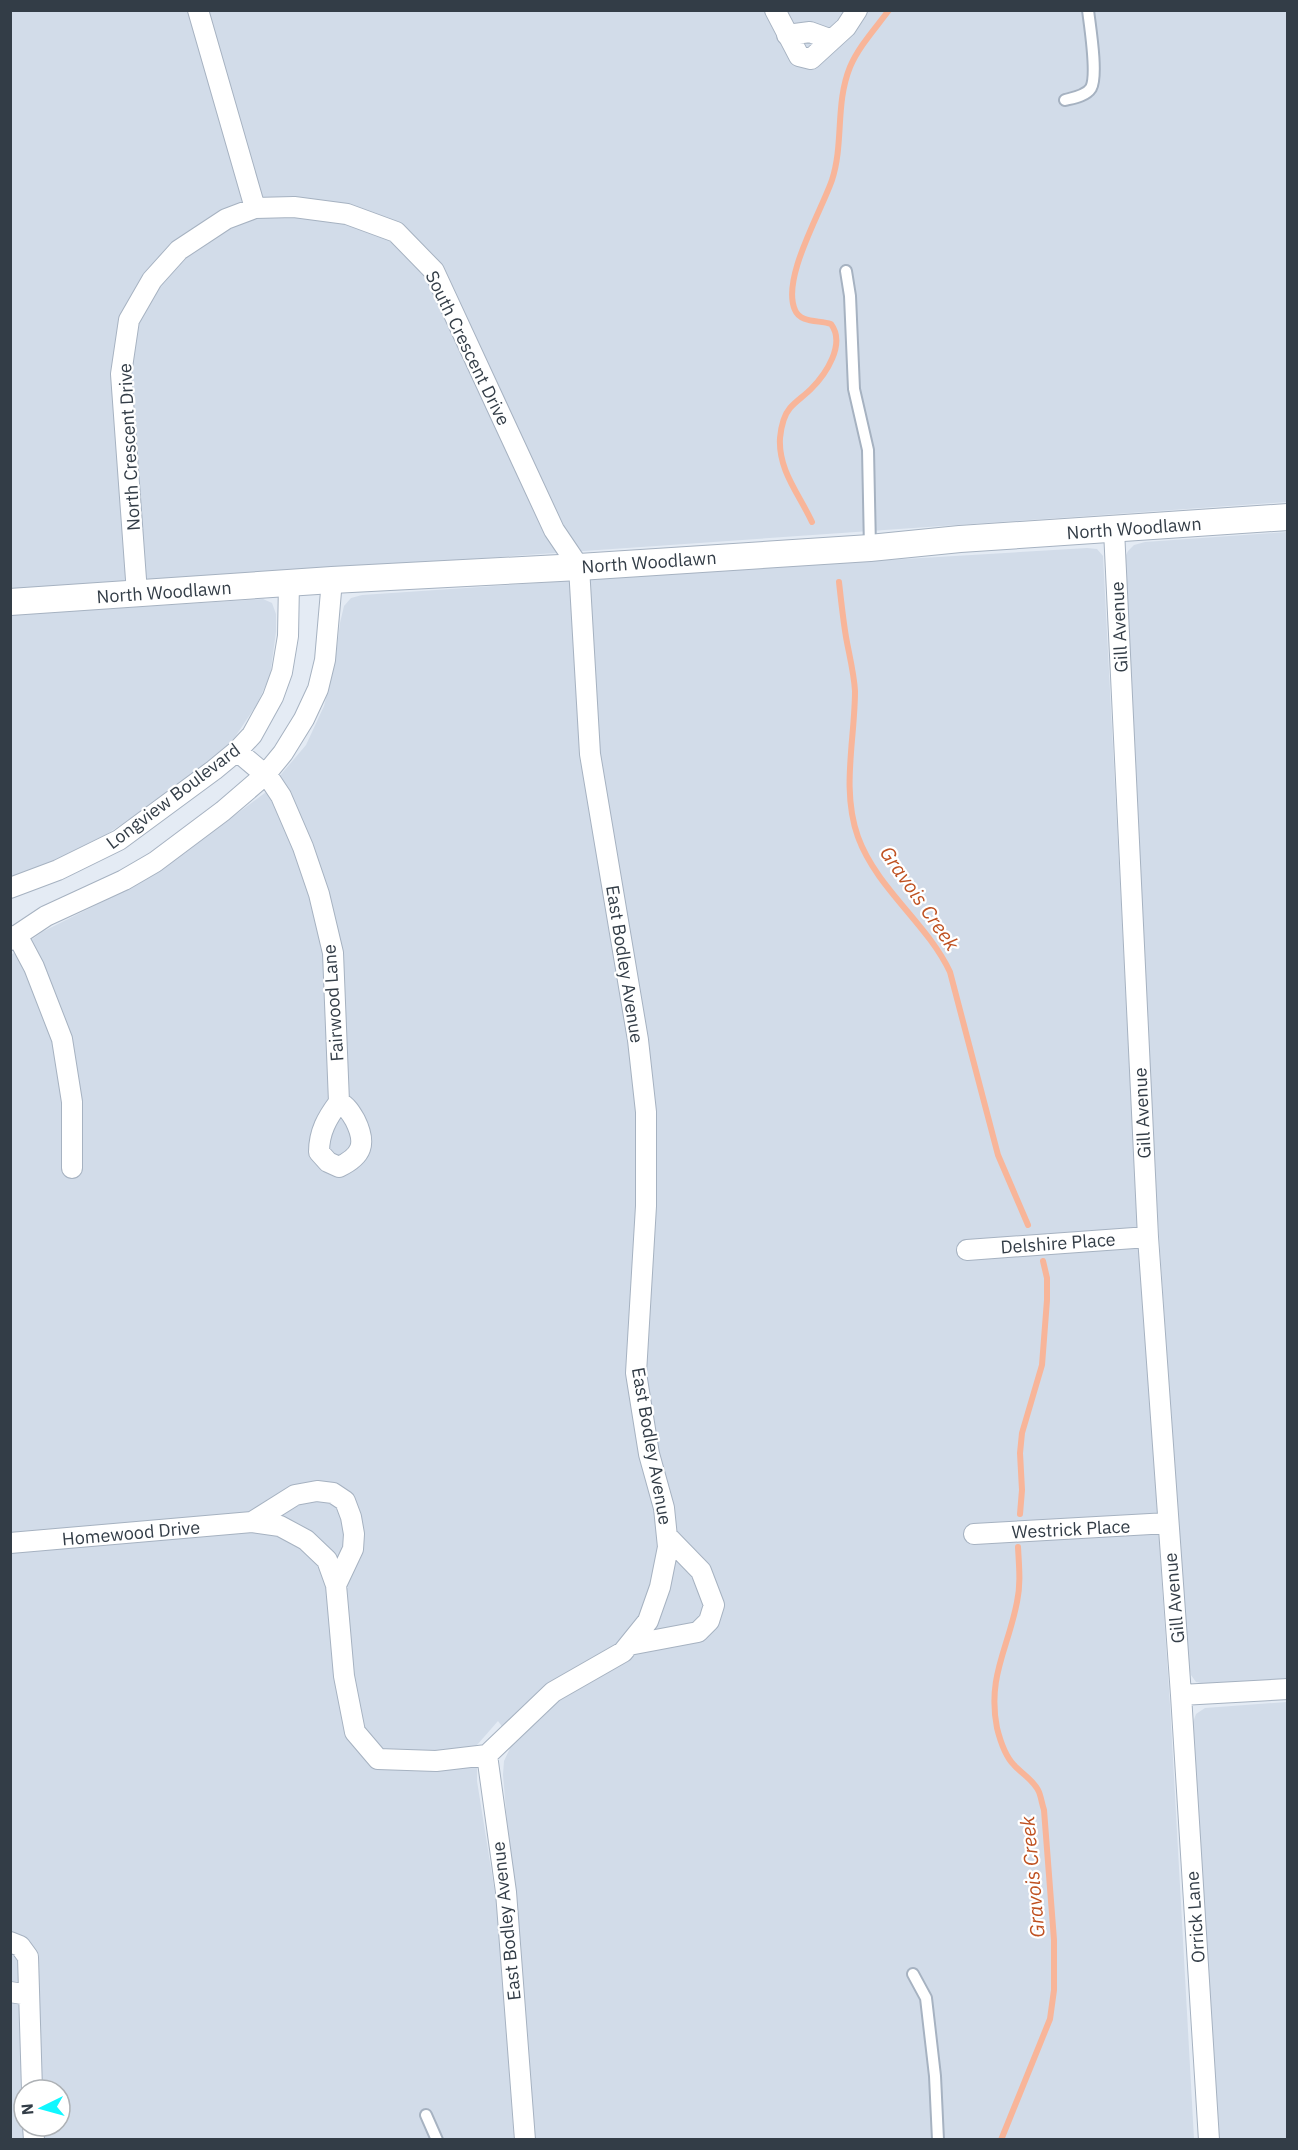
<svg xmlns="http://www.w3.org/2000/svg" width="1298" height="2150" viewBox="0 0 1298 2150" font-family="'IBM Plex Sans',sans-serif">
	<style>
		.residential { fill: #d2dce9; fill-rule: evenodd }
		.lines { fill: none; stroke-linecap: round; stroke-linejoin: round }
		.stream { stroke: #f8b599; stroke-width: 6 }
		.service-casing { stroke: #a6b2c1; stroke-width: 14 }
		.minor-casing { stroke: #a6b2c1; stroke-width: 22 }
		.tertiary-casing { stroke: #a6b2c1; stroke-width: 28 }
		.service { stroke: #fff; stroke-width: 10 }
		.minor { stroke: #fff; stroke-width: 20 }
		.tertiary { stroke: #fff; stroke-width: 26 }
		.labels { text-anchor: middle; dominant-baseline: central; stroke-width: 4.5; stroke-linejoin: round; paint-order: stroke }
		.street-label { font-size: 18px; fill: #333d47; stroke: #fff }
		.water-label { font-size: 20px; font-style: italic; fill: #bf5121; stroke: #fff }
	</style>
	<rect width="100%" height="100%" fill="#e4ebf4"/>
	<path class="residential" d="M11,11H1287V502L11,591Z
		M1287,532V1679L1206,1684L1196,1682L1191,1675L1188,1663L1154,1162L1124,559L1128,551L1134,545L1145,542Z
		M1087,548L1097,549L1103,556L1137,1209L1170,1705L1194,2139H534L503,1775L504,1761L513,1742L498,1721L477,1745V1781L498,1912L514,2139L11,2140V955L42,932L122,892L169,864L266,792L306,745L324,706L335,662L340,623L344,606L351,598L362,595L786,566ZM24,2090H60V2126H24Z
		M263,599L272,603L276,614V632L270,676L257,704L235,737L215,758L149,807L88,846L11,882V615Z
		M1287,1702V2139H1216L1192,1725L1196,1714L1205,1708Z"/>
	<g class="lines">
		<path class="stream" d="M812,522C799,494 778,470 780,438C781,428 784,415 790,408C796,401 804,396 811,389C826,374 846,344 831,324C819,320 800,323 795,310C781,279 821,212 832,180C844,143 835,104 850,67C859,46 875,29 889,10
			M839,582C841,600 843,619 846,637C849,654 854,673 855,691C855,739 841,790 858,837C877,889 927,923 950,972L998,1155L1028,1225
			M1020,1514L1022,1490L1020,1453L1022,1433L1042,1365L1047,1300V1278L1043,1261
			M1001,2140L1050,2019L1054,1990V1940L1044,1810C1042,1804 1041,1797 1039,1792C1034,1780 1022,1774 1014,1765C1005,1756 1000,1740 997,1728C987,1677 1008,1649 1017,1602C1021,1584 1019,1566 1018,1547"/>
		<g class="service-casing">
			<path id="service" d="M1065,100C1073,98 1086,96 1091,88C1098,75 1090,27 1088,10
				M846,271L850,296L854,389L868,450L870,548
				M913,1974L926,1998L935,2076L938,2140
				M426,2115L437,2140"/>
		</g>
		<g class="minor-casing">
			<path id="minor" d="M775,10L799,56L811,59L846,27L857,10
				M787,35L810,32L832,40
				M255,208L294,207L347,214L396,232L434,271L554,530L579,567L590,754L638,1040L646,1112V1206L636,1373L649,1454L664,1508L668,1547L660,1587L648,1621L623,1652L553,1692L487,1755
				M1114,530L1148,1237L1181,1695L1209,2140
				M137,593L121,374L129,320L152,280L179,250L226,219L255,208L198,10
				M237,751L269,778L281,796L303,847L319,894L333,953L339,1102C347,1106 351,1113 355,1120C367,1144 362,1156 339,1167L328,1162L319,1152C319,1132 327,1118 339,1102
				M10,888L58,870L119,840L214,770L237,751L252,735L273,697L282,672L288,636L289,583
				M17,935L34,967L62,1039L72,1102V1168
				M10,940L46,916L124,880L155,862L223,811L265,775L283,753L304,719L318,689L325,660L332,580
				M967,1250L1148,1237
				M252,1522L295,1495L317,1491L333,1493L345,1501L351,1517L354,1534L353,1549L336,1585
				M974,1534L1168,1523
				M10,1543L252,1522L280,1526L306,1540L327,1560L336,1585L344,1676L355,1732L378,1759L436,1761L487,1755
				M629,1645L698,1632L709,1621L714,1605L701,1571L667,1536
				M1181,1695L1288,1689
				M487,1755L506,1892L525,2140
				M10,1942L20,1946L28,1957L32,2090
				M10,1992L29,1995
				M33,2126L34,2140"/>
		</g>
		<g class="tertiary-casing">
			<path id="tertiary" d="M10,602L332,580L579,567L870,548L960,539L1288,517"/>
		</g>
		<use href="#service" class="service"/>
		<use href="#minor" class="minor"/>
		<use href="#tertiary" class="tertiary"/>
	</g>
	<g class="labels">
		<g class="street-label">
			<text transform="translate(468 348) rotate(64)">South Crescent Drive</text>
			<text transform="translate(129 447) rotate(-93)">North Crescent Drive</text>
			<text transform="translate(1134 528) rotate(-4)">North Woodlawn</text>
			<text transform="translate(649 562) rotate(-4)">North Woodlawn</text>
			<text transform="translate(164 592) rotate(-4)">North Woodlawn</text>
			<text transform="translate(1119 627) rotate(-93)">Gill Avenue</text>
			<text transform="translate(173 796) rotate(-37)">Longview Boulevard</text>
			<text transform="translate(625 964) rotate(81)">East Bodley Avenue</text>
			<text transform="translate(333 1003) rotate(-94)">Fairwood Lane</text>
			<text transform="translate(1142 1113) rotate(-93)">Gill Avenue</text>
			<text transform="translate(1058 1243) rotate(-4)">Delshire Place</text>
			<text transform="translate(652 1446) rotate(80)">East Bodley Avenue</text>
			<text transform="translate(1071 1529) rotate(-3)">Westrick Place</text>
			<text transform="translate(131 1533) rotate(-5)">Homewood Drive</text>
			<text transform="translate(1174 1598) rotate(-95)">Gill Avenue</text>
			<text transform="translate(1195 1917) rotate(-94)">Orrick Lane</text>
			<text transform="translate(506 1921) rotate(-96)">East Bodley Avenue</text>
		</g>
		<g class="water-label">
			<text transform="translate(920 898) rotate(55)">Gravois Creek</text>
			<text transform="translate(1032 1877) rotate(-95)">Gravois Creek</text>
		</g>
	</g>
	<rect width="1298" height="2150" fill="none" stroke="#333d47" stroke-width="24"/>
	<g transform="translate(42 2108) rotate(265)"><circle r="28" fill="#ffffff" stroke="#adb1b5" stroke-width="1.5"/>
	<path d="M0-4.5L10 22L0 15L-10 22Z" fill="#10f7ff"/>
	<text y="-9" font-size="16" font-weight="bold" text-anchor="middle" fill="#333d47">N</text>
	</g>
</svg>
